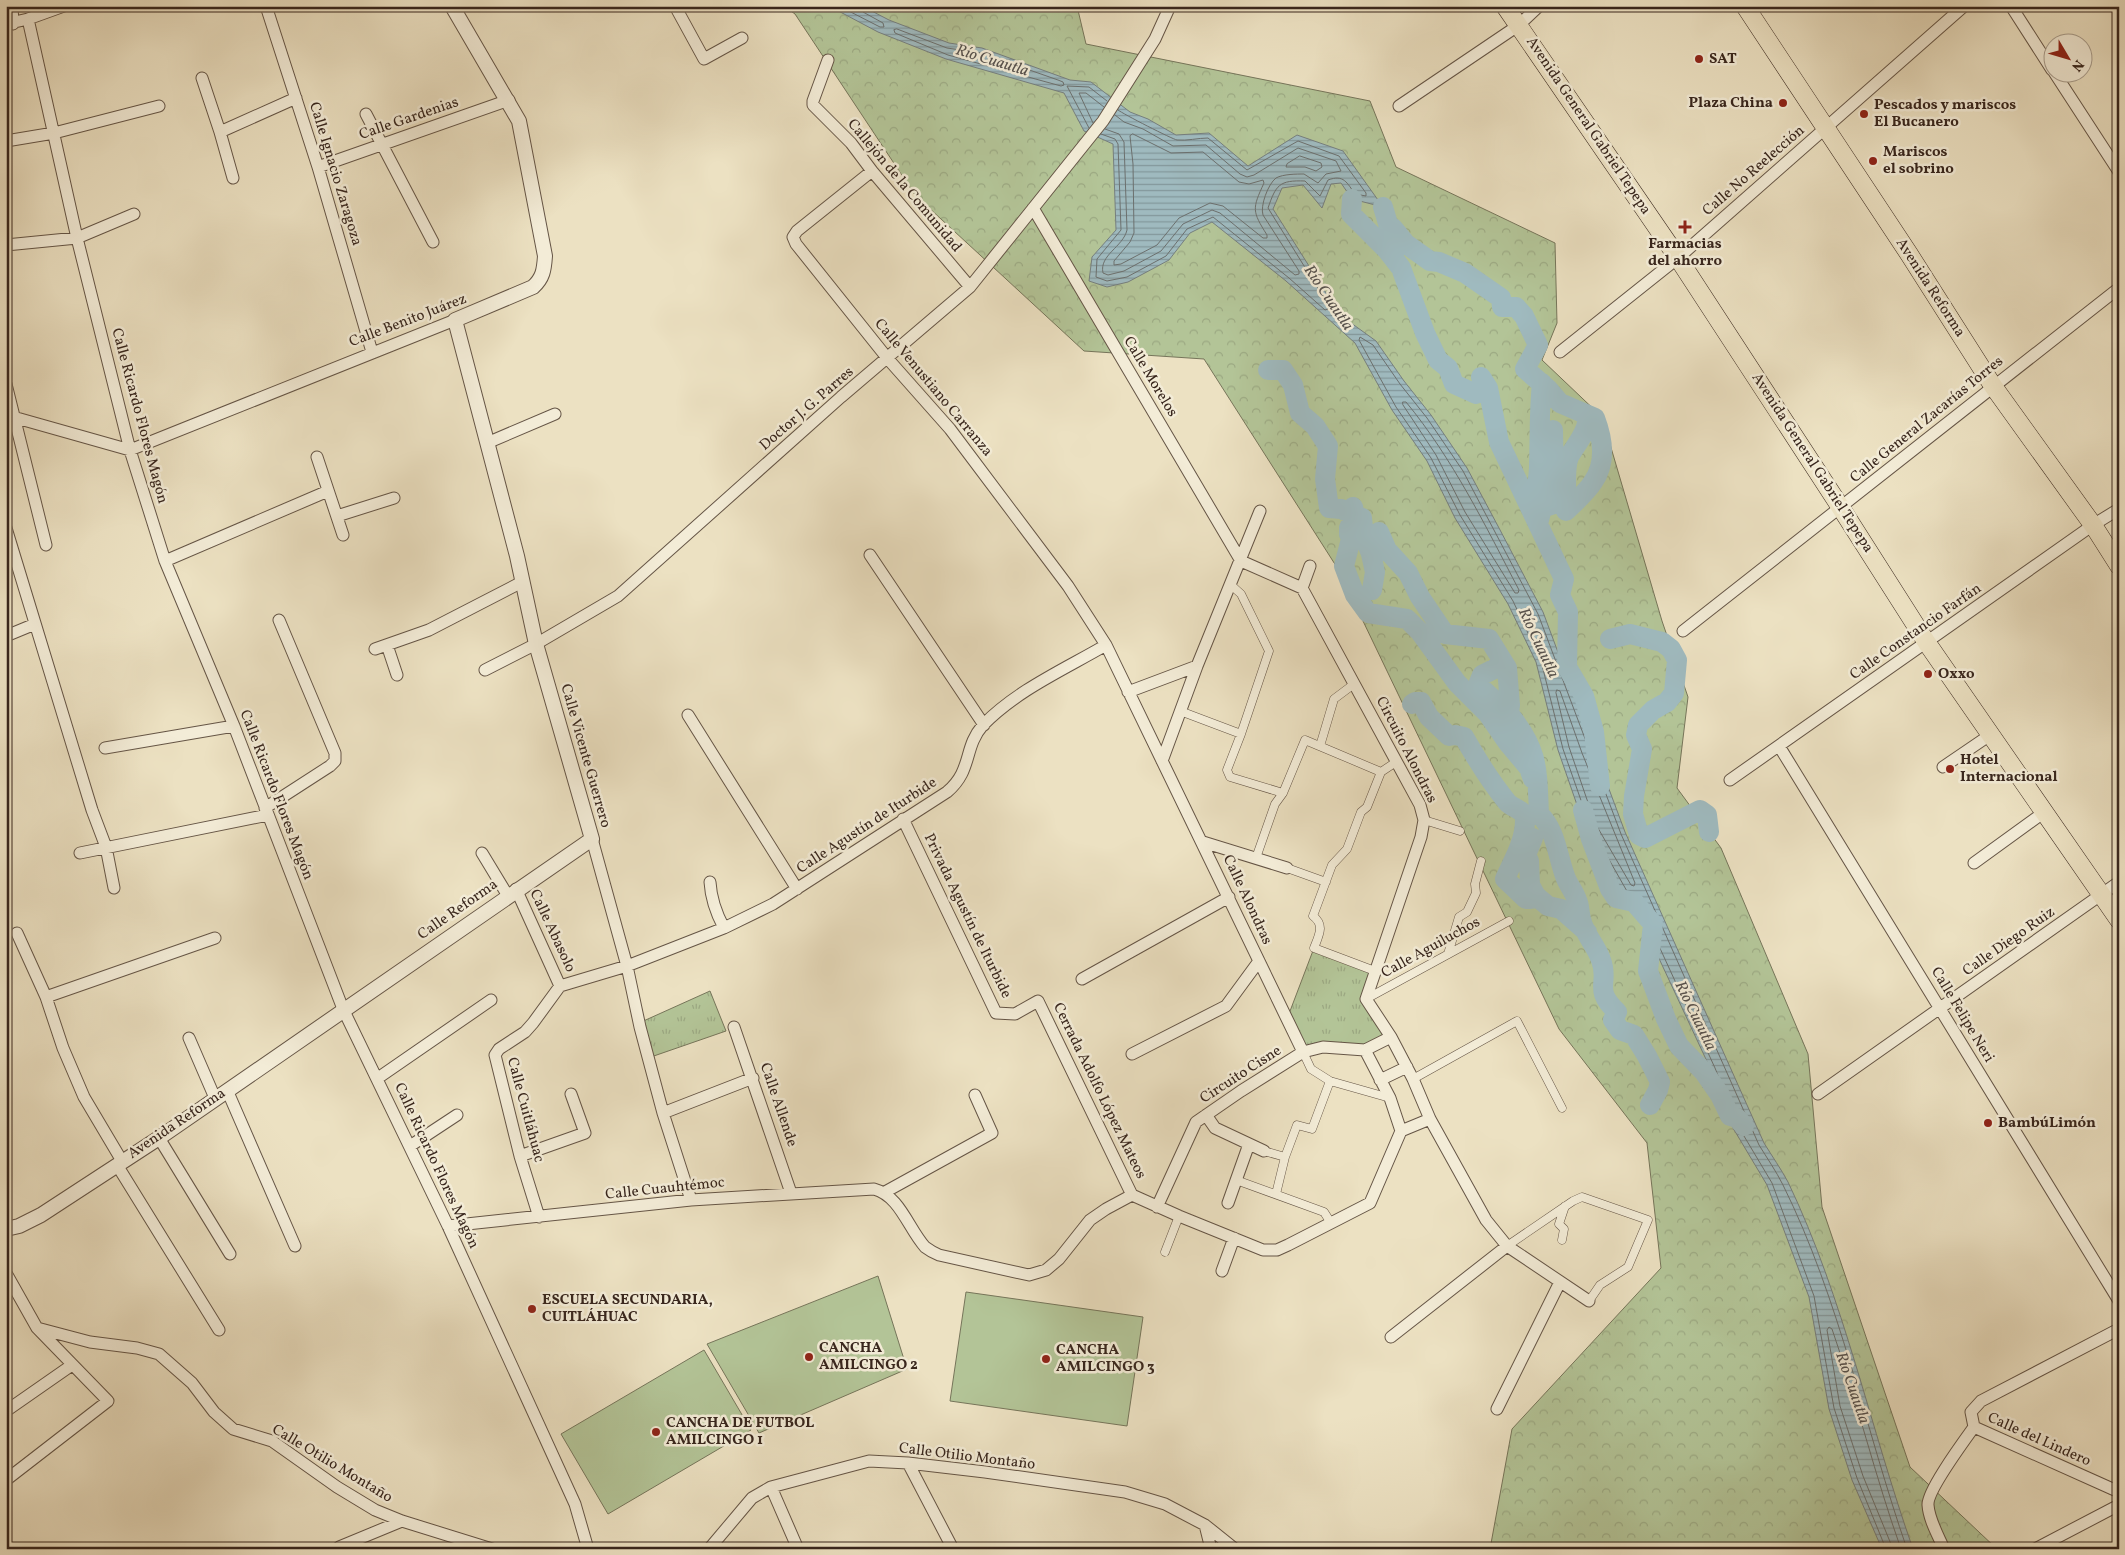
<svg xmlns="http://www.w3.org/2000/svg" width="2125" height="1555" viewBox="0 0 2125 1555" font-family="Vollkorn,serif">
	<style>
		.grass { fill: url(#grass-tufts); stroke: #76755a }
		.forest { fill: url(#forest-crowns); stroke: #76755a }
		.pitch { fill: #b3c497; stroke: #76755a }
		.water { fill: url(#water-rules); stroke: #767f7e }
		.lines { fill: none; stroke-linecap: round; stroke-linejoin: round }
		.shore { stroke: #6c706e; stroke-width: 1 }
		.river { stroke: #9fbabf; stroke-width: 20 }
		.pedestrian-casing { stroke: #655546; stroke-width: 9 }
		.minor-casing { stroke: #655546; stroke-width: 13 }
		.tertiary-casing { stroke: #655546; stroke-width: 16 }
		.primary-casing { stroke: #38261d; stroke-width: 19 }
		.pedestrian { stroke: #f3ecd7; stroke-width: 8 }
		.minor { stroke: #f3ecd7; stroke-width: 11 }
		.tertiary { stroke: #f3ecd7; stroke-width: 14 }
		.primary { stroke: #ece1c2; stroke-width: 18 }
		.poi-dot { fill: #8f2418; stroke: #f3ecd7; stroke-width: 2 }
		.labels { text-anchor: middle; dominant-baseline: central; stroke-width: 5; stroke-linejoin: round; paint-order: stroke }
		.poi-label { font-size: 15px; font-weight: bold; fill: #38261d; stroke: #f3ecd7; text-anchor: start }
		.street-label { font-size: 15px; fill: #38261d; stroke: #f3ecd7 }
		.water-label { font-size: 16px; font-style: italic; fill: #57524e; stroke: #f3ecd7 }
	</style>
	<defs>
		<pattern id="grass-tufts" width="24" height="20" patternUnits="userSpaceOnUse" patternTransform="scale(1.25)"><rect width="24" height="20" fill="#b3c497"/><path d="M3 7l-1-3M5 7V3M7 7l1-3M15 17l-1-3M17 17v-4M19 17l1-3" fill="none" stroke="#9ba882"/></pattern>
		<pattern id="forest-crowns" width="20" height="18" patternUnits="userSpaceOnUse" patternTransform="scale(1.25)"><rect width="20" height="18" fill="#b3c497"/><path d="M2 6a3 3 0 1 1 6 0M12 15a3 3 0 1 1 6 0" fill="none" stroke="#9ba882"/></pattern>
		<pattern id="water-rules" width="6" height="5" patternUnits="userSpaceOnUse" patternTransform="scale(1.25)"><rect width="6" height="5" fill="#9fbabf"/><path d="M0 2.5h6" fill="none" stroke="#83979b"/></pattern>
	</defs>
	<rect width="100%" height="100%" fill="#ece1c2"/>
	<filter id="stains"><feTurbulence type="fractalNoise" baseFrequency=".004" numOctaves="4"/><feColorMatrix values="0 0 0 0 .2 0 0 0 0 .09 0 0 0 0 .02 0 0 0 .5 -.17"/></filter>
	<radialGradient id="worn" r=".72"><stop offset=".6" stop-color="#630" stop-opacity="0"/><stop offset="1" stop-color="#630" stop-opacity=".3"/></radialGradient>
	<path class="grass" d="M1314,948L1375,971L1366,999L1391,1037L1365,1050L1303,1052L1287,1019Z
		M710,991L726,1031L648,1058L639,1023Z"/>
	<path class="forest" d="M784,6H1077L1086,44L1370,101L1396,167L1555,243L1557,323L1542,360L1602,417L1662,621L1688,697L1677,788L1721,848L1808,1054L1822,1207L1910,1467L1997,1549H1490L1512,1429L1661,1268L1647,1143L1559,1029L1338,569L1204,359L1084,351L915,195L795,14Z"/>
	<path class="pitch" d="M878,1276L907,1369L759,1433L707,1344Z
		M966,1292L1143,1317L1127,1426L950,1401Z
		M704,1350L751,1430L608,1514L561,1434Z"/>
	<path class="water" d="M829,6H862L889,20L949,43L982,48L1070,80L1091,82L1130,112L1148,119L1176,135L1209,133L1248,166L1297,135L1343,151L1383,207L1352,199L1341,183L1331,184L1322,208L1303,185L1282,188L1273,209L1340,315L1376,341L1404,381L1431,415L1467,468L1499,528L1543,612L1625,832L1764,1143C1772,1156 1781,1169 1788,1182C1844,1299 1870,1427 1913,1549H1882L1852,1480L1829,1409L1809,1297L1767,1185L1733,1128L1711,1070L1642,922L1624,896L1585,828L1558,750L1536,662L1508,604L1455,518L1427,461L1392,410L1355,343L1286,281L1212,222L1190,233L1169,260L1128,282L1107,287L1089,281L1092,257L1116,230L1113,144L1084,131L1064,93L946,59L878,32Z"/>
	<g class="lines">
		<path class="shore" d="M839,6L880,27H884L883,23L863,12L861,6
			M897,29L947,48L981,53L1058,80L1063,82L1064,85L1061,86L948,55L895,33L894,30Z
			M1093,123L1079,93H1086L1104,107
			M1089,128L1067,86L1089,87L1107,101
			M1105,129L1119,134L1124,142L1127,230C1123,247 1099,255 1103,273L1108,275L1124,271L1161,251L1183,224L1212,210L1220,213L1295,275L1299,274V271L1263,215C1260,206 1268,184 1276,178C1283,174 1297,174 1304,174L1318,183L1326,174L1341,171L1336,161L1298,148L1254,175L1247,177L1240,174L1206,145L1173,146L1143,129L1124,122L1115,115
			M1101,134L1115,139L1118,144L1121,230L1097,259L1096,277L1107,281L1127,277L1166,256L1187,229L1213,217L1289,278L1325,310L1328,309L1329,306L1268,208C1276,185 1279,180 1305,181L1320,196L1328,180C1344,174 1347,183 1355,194L1366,196V193L1339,156L1298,141L1247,170L1208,138C1198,138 1187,141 1177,140C1172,139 1123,114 1118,110
			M1133,134L1171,153L1203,152L1239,182L1249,184L1263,180L1264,183C1252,209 1252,211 1267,235V238H1263L1223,206L1210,203L1179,218L1157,245L1121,264L1114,265V261L1130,242L1134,233L1133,164L1130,136Z
			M1300,156L1321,163L1322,167L1316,171L1305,167H1286L1287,164Z
			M1403,402H1406C1453,459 1485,525 1519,590L1518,593H1515L1465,512L1436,455L1403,405Z
			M1557,690L1560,691L1582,753L1635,883L1634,886L1631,885L1595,823L1569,747L1556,693Z
			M1886,1549L1857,1478L1834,1408L1814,1296L1772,1183L1738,1126L1715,1068L1647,920L1628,893L1590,826L1563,749L1541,661L1513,601L1460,515L1431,458L1396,407L1359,340L1360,337L1373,345L1400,384L1427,418L1463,471L1538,614L1621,834L1759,1145C1767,1158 1776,1171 1783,1185C1840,1300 1865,1428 1907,1549
			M1893,1549L1863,1476L1840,1406L1827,1330L1829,1327L1832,1329C1857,1401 1875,1476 1901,1549"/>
		<path class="river" d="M1352,199L1351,214L1387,250L1401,268L1425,333L1438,360L1448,368L1454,384L1476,394
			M1383,207L1389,227L1393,228L1406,244L1430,261L1439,262L1465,273L1501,298L1502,307H1516L1524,316L1538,345L1525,369L1548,389L1560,403L1595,418C1603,439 1607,462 1593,482C1586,493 1575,502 1566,511
			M1268,370H1283L1293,385L1300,413L1315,426L1328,446L1325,479L1329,508L1341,509L1362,518L1364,536L1371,554L1375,572L1372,590
			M1481,377L1488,388L1499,442L1564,579L1560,595L1568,612L1567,667L1584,696L1594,732L1600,786
			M1542,383C1539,411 1540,438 1539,466C1539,480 1533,497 1542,508
			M1553,430L1554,488
			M1353,507L1355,515L1349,528V534L1351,539L1344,566L1355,595L1368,613L1407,619L1420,632L1457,683L1488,714L1508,743L1529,768L1533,779
			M1538,524L1542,508L1566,500C1567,488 1564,469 1569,457C1575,445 1592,428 1586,414
			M1379,532L1387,550L1408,573L1420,597L1445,634L1489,639L1507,668L1510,705L1509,714C1539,750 1537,770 1539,814C1556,830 1557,854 1565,876C1568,885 1574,891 1577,900C1580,906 1579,912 1581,919C1584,934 1596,945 1601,960C1610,984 1592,988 1617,1012L1613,1020L1620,1030L1634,1035L1647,1056L1660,1082L1658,1090L1650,1105
			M1610,639L1630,634L1662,642L1671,649L1677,660L1674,693L1667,702L1653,710L1638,725L1636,735L1642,749L1634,796L1633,814L1639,835L1645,838L1700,810L1707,815L1709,832
			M1501,660L1496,668L1482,675L1478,685L1504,709L1511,722
			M1412,704L1415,702H1421L1429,717L1449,736L1455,735L1464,737C1477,760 1491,782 1507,802C1513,809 1525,809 1525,820C1525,842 1513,860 1505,879L1526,899H1531L1536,896
			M1583,810L1591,839L1610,889L1616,898L1634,902L1653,924L1648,971L1666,1019L1679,1046L1704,1072L1720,1095L1730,1116L1737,1118L1744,1126
			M1533,838L1526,855L1529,861L1530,885L1536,896L1548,906L1561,909L1587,932"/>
		<g class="pedestrian-casing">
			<path id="pedestrian" d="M1231,585L1241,594L1269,651L1241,734L1227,770L1230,777L1283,793
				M1180,711L1241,734
				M1320,746L1334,699L1354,684
				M1424,820L1460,831
				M1256,858L1275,804L1283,793L1305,740L1381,772
				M1287,868L1326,882
				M1448,954L1459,917L1467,912L1476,893L1475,884L1481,861
				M1375,971L1314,948C1319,935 1325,925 1313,916L1332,865L1347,849L1361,812L1367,807L1381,772L1396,762
				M1366,999L1509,921
				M1303,1052L1311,1069L1330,1081L1390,1098
				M1413,1079L1517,1021L1562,1108
				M1264,1151L1285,1157
				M1236,1180L1324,1212L1331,1223
				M1276,1194L1285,1157L1297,1125L1312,1129L1330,1081
				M1562,1240L1564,1229L1559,1224L1565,1206
				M1507,1246L1573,1201L1582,1197L1648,1220L1628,1267L1600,1285L1589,1301
				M1165,1252L1179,1216"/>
		</g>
		<g class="minor-casing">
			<path id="minor" d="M12,6L13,24
				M266,6L318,167L372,352
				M675,6L704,59L742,38
				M2011,6L2052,70
				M28,19L77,238L130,450L165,561L234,726L343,1009L448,1226L575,1504L588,1549
				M6,24L28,19L64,6
				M828,60L813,101V105L851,143L872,171L970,287
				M2054,72L2119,172
				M202,78L220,132L233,178
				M1399,106L1519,25L1539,6
				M366,114L433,242
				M220,132L296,98
				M6,141L54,133L159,106
				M318,167L509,100
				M872,171L797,231L793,237L796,244L888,359L950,429L1068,586L1106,645L1303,1052
				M1033,208L1241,561
				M6,245L77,238L134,214
				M1560,352L1678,258L1964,6
				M6,384L46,545
				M6,415L130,450L455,320
				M487,443L555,414
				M317,457L343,535
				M337,516L394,498
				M6,528L92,810L106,847L114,888
				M870,555L984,725
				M165,561L328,491
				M1241,561L1302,588L1420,805L1424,820L1421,837L1366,999L1391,1037L1413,1079L1430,1119L1486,1220L1507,1246L1589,1301
				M1302,588L1310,566
				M1683,631L2119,288
				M6,636L35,624
				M387,645L397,675
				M375,649L429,630L522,582
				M485,670L536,644L618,596L841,397L970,287L1103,121L1155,39L1170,6
				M1128,692L1197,666
				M688,715L797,889
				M1779,746L2119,1301
				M105,748L234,726
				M1162,761L1197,666L1260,511
				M1943,767L1990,735
				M1730,780L2093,525L2119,509
				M265,808L330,766L335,761V753L279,620
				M903,819L996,1013L1015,1014L1038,1001L1132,1195
				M592,839L627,966L640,1027L663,1113L691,1200
				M1203,842L1287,868
				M80,853L268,815
				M482,853L508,896
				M1974,863L2043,813
				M710,882C711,900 716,913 724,928
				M516,889L560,986
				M17,933L46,997L63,1048L84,1097L122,1161
				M1082,979L1229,897
				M46,997L215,938
				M734,1027L791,1193
				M189,1038L215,1098
				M1365,1050L1390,1098L1401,1131
				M1132,1054L1226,1006L1259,961
				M378,1078L491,1000
				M1380,1080L1407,1067
				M227,1090L295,1246
				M1818,1094L2119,882
				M663,1113L753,1078
				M1206,1115L1215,1128L1264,1151
				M159,1138L230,1254
				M410,1146L457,1115
				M520,1156L585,1133L571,1094
				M117,1165L219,1330
				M885,1192L992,1133L975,1095
				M1132,1195L1179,1216L1263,1250H1277L1288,1245L1370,1203L1401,1131L1430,1119
				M1228,1203L1249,1144
				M1157,1207L1196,1122L1241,1091L1303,1052L1323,1047L1365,1050L1391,1037
				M539,1217L520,1156L495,1055L499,1049L525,1032L533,1023L560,986L627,966L724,928L773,904L947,792C973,770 963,748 983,725C1017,690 1065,669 1106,645
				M448,1226L691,1200L874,1189C900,1196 908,1228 925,1247C929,1250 934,1253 939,1255L1029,1275L1046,1270L1059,1259L1090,1220L1106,1209L1132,1195
				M1222,1271L1234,1238
				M6,1273L37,1328L108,1401L6,1480
				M37,1328L90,1342L137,1348L159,1354L192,1383L214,1412L233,1429L272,1441L337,1487L375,1510L402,1521L492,1549
				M1391,1337L1507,1246
				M1497,1409L1560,1282
				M6,1411L72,1365
				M1974,1427L2117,1491L2119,1494
				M908,1463L953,1549
				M771,1487L798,1549
				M1205,1525L1211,1549
				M339,1547L402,1521
				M709,1549L752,1498L771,1487L869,1461L908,1463L985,1472L1125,1492L1165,1504L1205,1525L1235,1549
				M1944,1549C1938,1535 1929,1520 1928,1505C1927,1491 1964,1441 1974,1427L1971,1412L1981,1401L2119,1329
				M2035,1549L2119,1505"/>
		</g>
		<g class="tertiary-casing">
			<path id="tertiary" d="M6,1229L19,1226L41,1215L159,1138L592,839L536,644L517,556L455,320L533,287C543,278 544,270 545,256L519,121L452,6"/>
		</g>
		<g class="primary-casing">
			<path id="primary" d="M1505,6L1678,258L1841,508L1927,643L2119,920
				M1745,6L1909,254L1993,386L2093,525L2119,566"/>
		</g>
		<use href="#pedestrian" class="pedestrian"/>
		<use href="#minor" class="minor"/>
		<use href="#tertiary" class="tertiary"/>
		<use href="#primary" class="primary"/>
	</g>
	<g class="poi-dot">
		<circle cx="1699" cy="59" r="5"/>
		<circle cx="1783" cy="103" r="5"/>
		<circle cx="1864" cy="114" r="5"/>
		<circle cx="1873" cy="161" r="5"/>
		<path d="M1682.5 219.5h5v5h5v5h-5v5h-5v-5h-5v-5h5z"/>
		<circle cx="1928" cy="674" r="5"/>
		<circle cx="1950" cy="769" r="5"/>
		<circle cx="1988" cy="1123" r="5"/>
		<circle cx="532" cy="1309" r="5"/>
		<circle cx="809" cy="1357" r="5"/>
		<circle cx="1046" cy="1359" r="5"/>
		<circle cx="656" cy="1432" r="5"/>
	</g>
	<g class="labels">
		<g class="poi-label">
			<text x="1709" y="59">SAT</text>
			<text x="1773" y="103" text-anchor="end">Plaza China</text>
			<text x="1874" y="105">Pescados y mariscos<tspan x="1874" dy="17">El Bucanero</tspan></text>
			<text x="1883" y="152">Mariscos<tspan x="1883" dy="17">el sobrino</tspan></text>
			<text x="1685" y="244" text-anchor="middle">Farmacias<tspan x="1685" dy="17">del ahorro</tspan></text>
			<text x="1938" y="674">Oxxo</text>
			<text x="1960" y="760">Hotel<tspan x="1960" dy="17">Internacional</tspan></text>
			<text x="1998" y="1123">BambúLimón</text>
			<text x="542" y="1300">ESCUELA SECUNDARIA,<tspan x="542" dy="17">CUITLÁHUAC</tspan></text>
			<text x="819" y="1348">CANCHA<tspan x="819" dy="17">AMILCINGO 2</tspan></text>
			<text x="1056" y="1350">CANCHA<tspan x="1056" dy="17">AMILCINGO 3</tspan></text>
			<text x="666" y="1423">CANCHA DE FUTBOL<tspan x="666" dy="17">AMILCINGO 1</tspan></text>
		</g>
		<g class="street-label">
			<text transform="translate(409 119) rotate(-19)">Calle Gardenias</text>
			<text transform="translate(1588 126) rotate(56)">Avenida General Gabriel Tepepa</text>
			<text transform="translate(1754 171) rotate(-41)">Calle No Reelección</text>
			<text transform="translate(335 174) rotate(73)">Calle Ignacio Zaragoza</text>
			<text transform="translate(904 186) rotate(50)">Callejón de la Comunidad</text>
			<text transform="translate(1930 288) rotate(57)">Avenida Reforma</text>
			<text transform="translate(408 321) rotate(-21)">Calle Benito Juárez</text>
			<text transform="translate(1150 377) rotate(59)">Calle Morelos</text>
			<text transform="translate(933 388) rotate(50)">Calle Venustiano Carranza</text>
			<text transform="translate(807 409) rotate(-41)">Doctor J. G. Parres</text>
			<text transform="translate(139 416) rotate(75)">Calle Ricardo Flores Magón</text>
			<text transform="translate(1927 420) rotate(-39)">Calle General Zacarías Torres</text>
			<text transform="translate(1812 463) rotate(57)">Avenida General Gabriel Tepepa</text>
			<text transform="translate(1916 632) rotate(-35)">Calle Constancio Farfán</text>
			<text transform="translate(1406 750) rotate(63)">Circuito Alondras</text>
			<text transform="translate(585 756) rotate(74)">Calle Vicente Guerrero</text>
			<text transform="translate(276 795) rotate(69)">Calle Ricardo Flores Magón</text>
			<text transform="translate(867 826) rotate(-33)">Calle Agustín de Iturbide</text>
			<text transform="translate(1247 900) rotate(65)">Calle Alondras</text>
			<text transform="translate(458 910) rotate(-35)">Calle Reforma</text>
			<text transform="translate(967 916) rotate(64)">Privada Agustín de Iturbide</text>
			<text transform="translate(552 931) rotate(65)">Calle Abasolo</text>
			<text transform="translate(2009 942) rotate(-35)">Calle Diego Ruiz</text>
			<text transform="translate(1431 948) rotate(-29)">Calle Aguiluchos</text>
			<text transform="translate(1962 1015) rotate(59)">Calle Felipe Neri</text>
			<text transform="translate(1241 1075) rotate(-33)">Circuito Cisne</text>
			<text transform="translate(1099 1091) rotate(64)">Cerrada Adolfo López Mateos</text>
			<text transform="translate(778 1105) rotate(71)">Calle Allende</text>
			<text transform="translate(525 1110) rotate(75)">Calle Cuitláhuac</text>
			<text transform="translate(177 1124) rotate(-34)">Avenida Reforma</text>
			<text transform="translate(436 1166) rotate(65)">Calle Ricardo Flores Magón</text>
			<text transform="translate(665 1189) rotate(-6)">Calle Cuauhtémoc</text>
			<text transform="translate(2039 1440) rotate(24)">Calle del Lindero</text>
			<text transform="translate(967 1457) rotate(7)">Calle Otilio Montaño</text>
			<text transform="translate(332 1464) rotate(31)">Calle Otilio Montaño</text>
		</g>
		<g class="water-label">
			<text transform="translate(992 61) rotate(17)">Río Cuautla</text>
			<text transform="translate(1328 298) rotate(56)">Río Cuautla</text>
			<text transform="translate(1538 643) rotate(65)">Río Cuautla</text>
			<text transform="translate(1695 1016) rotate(64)">Río Cuautla</text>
			<text transform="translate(1852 1388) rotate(71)">Río Cuautla</text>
		</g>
	</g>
	<rect width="2125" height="1555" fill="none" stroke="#ece1c2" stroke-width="25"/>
	<rect x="8" y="8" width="2110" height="1540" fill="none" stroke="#38261d" stroke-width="2.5"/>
	<rect x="12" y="12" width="2100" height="1530" fill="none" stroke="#38261d"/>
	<g transform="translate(2068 58) rotate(128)"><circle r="24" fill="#f3ecd7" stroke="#a89d8d"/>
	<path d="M0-4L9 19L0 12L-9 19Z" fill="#8f2418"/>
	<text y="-8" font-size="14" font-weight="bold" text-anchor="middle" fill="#38261d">N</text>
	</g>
	<rect width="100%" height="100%" filter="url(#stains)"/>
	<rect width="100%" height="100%" fill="url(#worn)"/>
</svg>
